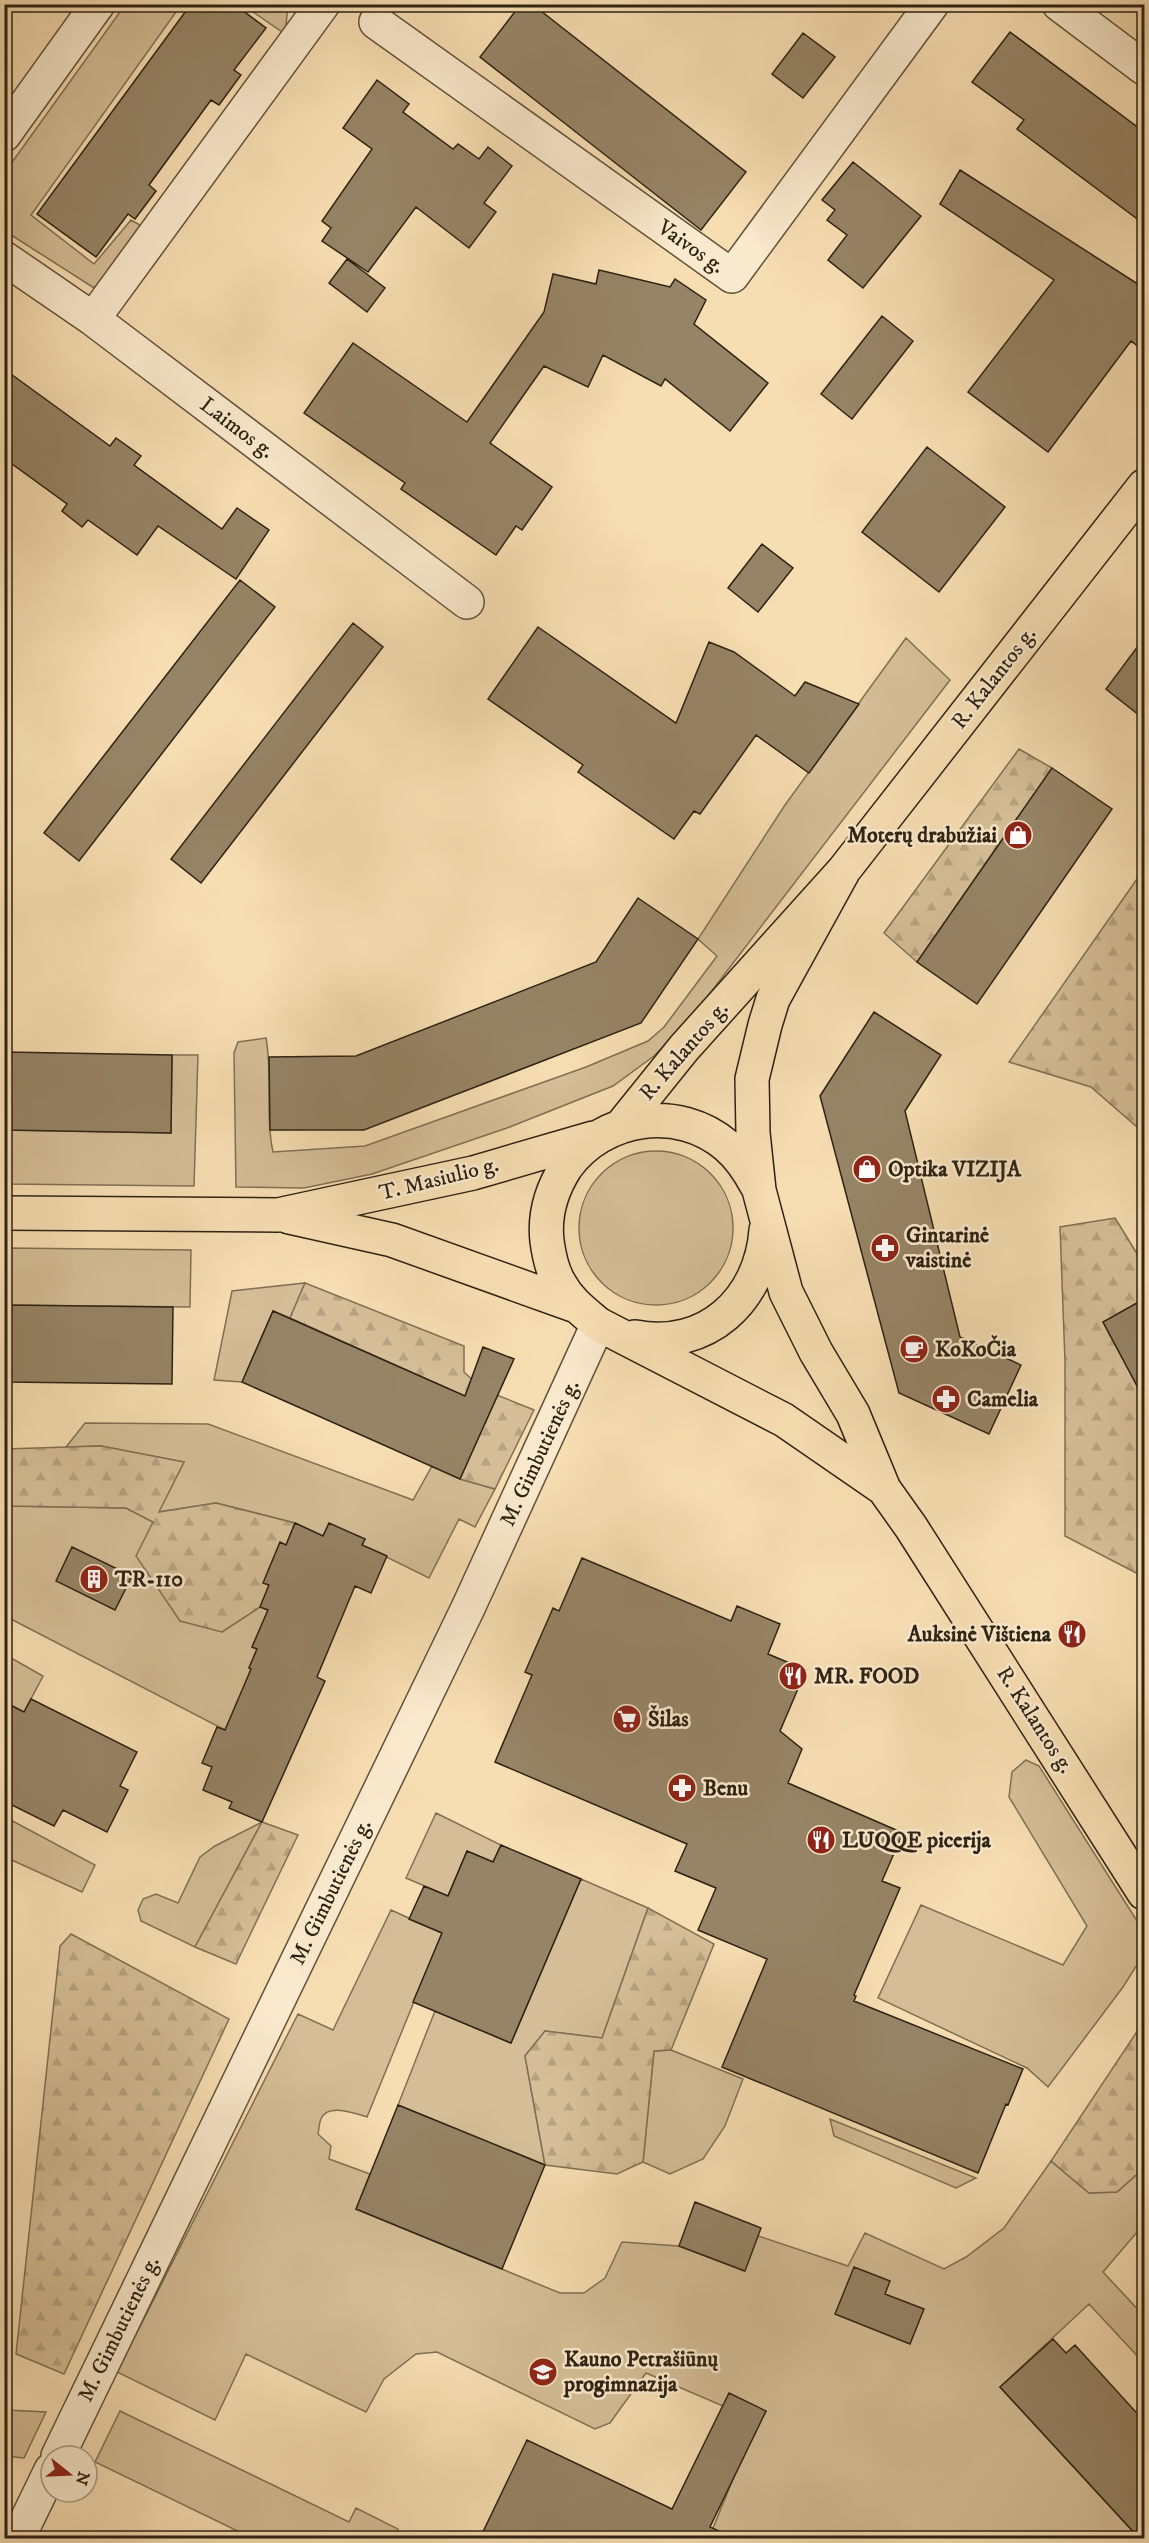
<svg xmlns="http://www.w3.org/2000/svg" width="1149" height="2543" viewBox="0 0 1149 2543" font-family="'IM FELL DW Pica',serif">
	<style>
		.green { fill: #d5be97; stroke: #817055; stroke-width: 1.5 }
		.forest { fill: url(#forest-firs); stroke: #817055; stroke-width: 1.5 }
		.building { fill: #968466; stroke: #2d2213; stroke-width: 1.5 }
		.lines { fill: none; stroke-linecap: round; stroke-linejoin: round }
		.street-casing { stroke: #60513b; stroke-width: 36 }
		.primary-casing { stroke: #2d2213; stroke-width: 36 }
		.street { stroke: #faeacd; stroke-width: 33 }
		.primary { stroke: #f7deb2; stroke-width: 33 }
		.labels { text-anchor: middle; dominant-baseline: central; stroke-width: 5; stroke-linejoin: round; paint-order: stroke }
		.street-label { font-size: 22px; fill: #2d2213; stroke: #faeacd }
		.poi-label { font-size: 22px; font-weight: bold; fill: #2d2213; stroke: #faeacd; text-anchor: start }
	</style>
	<defs>
		<pattern id="forest-firs" width="22" height="20" patternUnits="userSpaceOnUse" patternTransform="scale(1.5)"><rect width="22" height="20" fill="#d5be97"/><path d="M5 1l3.5 6h-7zM16 11l3.5 6h-7z" fill="#b7a381"/></pattern>
	</defs>
	<rect width="100%" height="100%" fill="#f7deb2"/>
	<filter id="stains"><feTurbulence type="fractalNoise" baseFrequency=".00333" numOctaves="4"/><feColorMatrix values="0 0 0 0 .2 0 0 0 0 .09 0 0 0 0 .02 0 0 0 .5 -.17"/></filter>
	<radialGradient id="worn" r=".72"><stop offset=".6" stop-color="#630" stop-opacity="0"/><stop offset="1" stop-color="#630" stop-opacity=".3"/></radialGradient>
	<path class="green" d="M125,5H181L31,215L94,264L131,220L145,228L94,288L5,231V172Z
		M243,5H288L285,34Z
		M906,638L950,680L691,1018L654,1056L613,1086L507,1128L372,1174L304,1188L236,1187L234,1053L238,1042L266,1038C273,1076 265,1115 273,1152L365,1146L586,1067L648,1041L664,1027L717,956L698,939L785,805Z
		M172,1055H198L194,1186L5,1184V1130L171,1133Z
		M579 1228a77 77 0 1 1 154 0a77 77 0 1 1-154 0Z
		M5,1248L191,1250L190,1307L5,1305Z
		M305,1283L290,1318L273,1311L242,1382L214,1380L232,1291Z
		M85,1423L208,1424L413,1500L432,1466L460,1479L495,1489L475,1527L459,1519L429,1578L362,1545L365,1539L329,1524L323,1536L295,1523L216,1503L158,1512L184,1462L101,1446L66,1447Z
		M4,1506L126,1508L153,1522L222,1632L260,1607L268,1610L252,1647L257,1649L249,1668L253,1670L225,1730L5,1616Z
		M4,1654L43,1676L24,1712L5,1702Z
		M1026,1760L1039,1766L1144,1932V1954L1123,1987L1048,2087L1027,2068L878,1998L921,1905L1063,1965L1087,1926L1009,1797L1012,1772Z
		M436,1813L501,1845L493,1862L467,1851L448,1896L406,1878Z
		M5,1817L95,1865L82,1892L5,1857Z
		M262,1822L195,1947L141,1921L138,1910L143,1899L156,1894L178,1903L200,1857L215,1846Z
		M581,1879L648,1908L602,2038L545,2031L525,2056L545,2165L398,2105L435,2011L511,2043Z
		M391,1910L442,1933L367,2117C355,2113 327,2103 321,2119C319,2123 319,2129 318,2134L331,2146L329,2159L370,2174L356,2209L560,2293H584L605,2278L622,2242L679,2246L744,2271L758,2236L848,2266L865,2233L944,2269L966,2257L1004,2228L1051,2161L1089,2193L1117,2192L1144,2168V2224L1103,2272L1144,2316V2363L1089,2304L1000,2387L1139,2538H709L735,2474L766,2411L723,2406L646,2373L610,2423L595,2429L437,2352L416,2354L384,2379L366,2412L246,2354L215,2420L117,2372L298,2014L333,2030Z
		M671,2050L743,2079L725,2126L703,2159L670,2174L643,2162L654,2051Z
		M830,2119L976,2178L956,2188L834,2136Z
		M5,2410L46,2412L24,2458L5,2456Z
		M120,2411L349,2522L356,2508L398,2529L394,2538H252L95,2462Z"/>
	<path class="forest" d="M1019,749L1052,768L917,962L884,933Z
		M1144,869V1133L1091,1087L1009,1062Z
		M1115,1218L1144,1265V1299L1103,1322L1144,1399V1577L1065,1536V1362L1060,1227Z
		M305,1283L464,1346V1372L482,1389L534,1410L495,1489L460,1479L491,1408L290,1318Z
		M101,1446L184,1462L159,1512L216,1503L295,1523L286,1545L280,1543L264,1583L269,1585L260,1607L222,1632L180,1621L136,1556L153,1522L126,1508L5,1506L4,1449Z
		M262,1822L298,1835L236,1964L195,1947Z
		M648,1908L714,1944L671,2050L654,2051L643,2162L617,2174L545,2165L525,2056L545,2031L602,2038Z
		M71,1934L229,2019L64,2374L16,2354L60,1946Z
		M1144,2021V2168L1117,2192L1089,2193L1051,2161Z"/>
	<path class="building" d="M191,4H234L266,28L234,70L241,75L219,105L211,100L149,185L156,191L135,219L128,214L96,257L37,214Z
		M521,4H532L746,172L701,230L480,57Z
		M1010,32L1144,132V224L1017,129L1024,120L972,82Z
		M803,33L835,57L803,98L772,74Z
		M377,80L409,104L403,112L453,149L458,144L479,159L488,147L512,166L484,203L496,212L469,248L416,207L368,272L322,241L331,228L322,221L372,149L343,128Z
		M853,162L921,216L863,288L828,260L847,235L827,220L835,210L822,200Z
		M960,170L1144,288V351L1131,341L1048,452L968,392L1054,280L940,204Z
		M347,259L385,288L367,312L329,283Z
		M599,270L670,287L675,279L706,300L694,324L768,383L730,431L665,379L661,386L603,355L588,387L544,366L490,443L552,487L522,530L516,526L496,555L401,489L405,483L304,413L353,343L467,422L544,312L553,274L596,284Z
		M882,316L913,341L852,419L821,394Z
		M4,369L110,446L116,438L141,456L134,465L222,529L237,508L269,530L236,579L158,526L137,555L88,520L82,527L62,511L67,504L4,458Z
		M927,447L1005,507L939,592L862,532Z
		M762,544L793,568L758,612L728,588Z
		M240,580L275,607L79,861L44,833Z
		M353,623L383,647L201,883L171,859Z
		M538,627L676,723L709,642L734,652L795,696L805,682L859,704L809,773L756,735L700,814L694,811L674,839L578,772L583,765L488,699Z
		M1144,638V719L1106,689Z
		M1052,768L1112,809L977,1004L917,962Z
		M638,898L698,939L641,1023L364,1130H270L269,1057L356,1056L596,962Z
		M874,1012L941,1055L905,1111L960,1337L1021,1365L989,1434L899,1393L820,1096Z
		M4,1052L172,1055L171,1133L4,1130Z
		M1144,1299V1399L1103,1322Z
		M4,1305L173,1307L172,1384L4,1382Z
		M273,1311L465,1396L483,1347L514,1359L460,1479L242,1382Z
		M295,1523L323,1536L329,1523L365,1539L362,1545L387,1556L371,1593L355,1586L317,1677L325,1681L262,1822L229,1808L232,1802L203,1790L212,1767L202,1763L217,1727L225,1730L251,1669L249,1668L257,1649L252,1647L268,1610L260,1607L269,1585L263,1583L280,1542L286,1545Z
		M72,1547L132,1576L115,1610L56,1581Z
		M582,1558L731,1621L737,1606L780,1624L768,1654L806,1670L780,1731L802,1749L788,1783L903,1833L882,1881L900,1888L854,1995L856,1996L854,2001L1023,2069L1008,2105L1006,2104L978,2173L722,2067L767,1959L698,1930L716,1888L675,1871L687,1844L495,1762L532,1675L525,1672L553,1608L559,1611Z
		M31,1699L137,1752L120,1786L128,1790L107,1832L63,1810L54,1826L4,1801V1702L24,1712Z
		M501,1845L581,1879L511,2043L413,2002L442,1933L409,1919L424,1886L448,1896L467,1851L493,1862Z
		M398,2105L545,2165L502,2269L356,2209Z
		M695,2202L761,2228L745,2271L679,2246Z
		M854,2267L890,2281L885,2294L924,2309L910,2344L835,2314Z
		M1053,2339L1066,2353L1075,2345L1144,2421V2538H1139L1000,2387Z
		M729,2393L766,2411L710,2527L734,2538H480L527,2440L672,2509Z"/>
	<g class="lines">
		<g class="street-casing">
			<path id="street" d="M1059,4L1144,68
				M376,22L732,276L932,4
				M4,135L98,4
				M4,258L93,319L467,602
				M93,319L323,4
				M58,2456L468,1608L598,1324
				M18,2538L51,2470"/>
		</g>
		<g class="primary-casing">
			<path id="primary" d="M844,870L773,999L765,1025L752,1079L753,1133L759,1190L786,1292L816,1352L853,1414L884,1489L911,1527L1144,1893
				M622,1125L684,1048L844,870L1144,486
				M757,1186C749,1171 740,1157 727,1146C678,1104 603,1116 566,1167C552,1189 544,1215 547,1241C549,1256 552,1271 560,1284C569,1301 584,1312 598,1324L784,1420L884,1489
				M4,1213L278,1215L473,1173L593,1138
				M289,1217L392,1240L576,1306
				M635,1337C706,1351 761,1300 766,1230"/>
		</g>
		<use href="#street" class="street"/>
		<use href="#primary" class="primary"/>
	</g>
	<defs>
		<g id="shop-disc" transform="scale(1.5)"><circle r="9.5" fill="#8f2418" stroke="#faeacd"/><path d="M-5-2.5h2.3a2.7 3.5 0 0 1 5.4 0H5L5.5 6h-11ZM-1.5-2.5h3a1.5 2.3 0 0 0-3 0Z" fill="#fff"/></g>
		<g id="pharmacy-disc" transform="scale(1.5)"><circle r="9.5" fill="#8f2418" stroke="#faeacd"/><path d="M-2-6h4v4h4v4h-4v4h-4v-4h-4v-4h4Z" fill="#fff"/></g>
		<g id="cafe-disc" transform="scale(1.5)"><circle r="9.5" fill="#8f2418" stroke="#faeacd"/><path d="M-5.5-4.5H6V0H3Q3 3.5 0 3.5H-2.5Q-5.5 3.5-5.5 0ZM3-3.2v2h1.7v-2ZM-6 4.5H4V6H-6Z" fill="#fff"/></g>
		<g id="building-disc" transform="scale(1.5)"><circle r="9.5" fill="#8f2418" stroke="#faeacd"/><path d="M-4-6H4V6H1V3H-1V6H-4ZM-2.5-4.3h1.7v1.8h-1.7ZM.8-4.3h1.7v1.8H.8ZM-2.5-1h1.7V.8h-1.7ZM.8-1h1.7V.8H.8Z" fill="#fff"/></g>
		<g id="restaurant-disc" transform="scale(1.5)"><circle r="9.5" fill="#8f2418" stroke="#faeacd"/><path d="M-5-6h1v4h1v-4h1v4h1v-4h1v5L-1.5 .5V6h-2V.5L-5-1ZM5-6V6H3V1.5H1.5Q1.5-4 5-6Z" fill="#fff"/></g>
		<g id="supermarket-disc" transform="scale(1.5)"><circle r="9.5" fill="#8f2418" stroke="#faeacd"/><path d="M-6-5.5h2.5l.6 2H6L4.5 2H-2.5L-4.4-4H-6ZM-1.5 3.2a1.3 1.3 0 1 0 .1 0ZM3 3.2a1.3 1.3 0 1 0 .1 0Z" fill="#fff"/></g>
		<g id="school-disc" transform="scale(1.5)"><circle r="9.5" fill="#8f2418" stroke="#faeacd"/><path d="M0-5L7-2L0 1L-7-2ZM-4 1L0 2.5L4 1V4Q0 6-4 4Z" fill="#fff"/></g>
	</defs>
	<g fill-rule="evenodd">
		<use href="#shop-disc" x="1018" y="835"/>
		<use href="#shop-disc" x="867" y="1169"/>
		<use href="#pharmacy-disc" x="885" y="1248"/>
		<use href="#cafe-disc" x="914" y="1349"/>
		<use href="#pharmacy-disc" x="946" y="1399"/>
		<use href="#building-disc" x="94" y="1579"/>
		<use href="#restaurant-disc" x="1072" y="1634"/>
		<use href="#restaurant-disc" x="793" y="1676"/>
		<use href="#supermarket-disc" x="627" y="1719"/>
		<use href="#pharmacy-disc" x="682" y="1788"/>
		<use href="#restaurant-disc" x="821" y="1840"/>
		<use href="#school-disc" x="543" y="2372"/>
	</g>
	<g class="labels">
		<g class="street-label">
			<text transform="translate(691 247) rotate(35)">Vaivos g.</text>
			<text transform="translate(237 428) rotate(37)">Laimos g.</text>
			<text transform="translate(994 678) rotate(-52)">R. Kalantos g.</text>
			<text transform="translate(684 1051) rotate(-49)">R. Kalantos g.</text>
			<text transform="translate(439 1179) rotate(-14)">T. Masiulio g.</text>
			<text transform="translate(540 1453) rotate(-65)">M. Gimbutienės g.</text>
			<text transform="translate(1035 1720) rotate(57)">R. Kalantos g.</text>
			<text transform="translate(331 1892) rotate(-64)">M. Gimbutienės g.</text>
			<text transform="translate(119 2329) rotate(-64)">M. Gimbutienės g.</text>
		</g>
		<g class="poi-label">
			<text x="997" y="835" text-anchor="end">Moterų drabužiai</text>
			<text x="888" y="1169">Optika VIZIJA</text>
			<text x="906" y="1235">Gintarinė<tspan x="906" dy="25">vaistinė</tspan></text>
			<text x="935" y="1349">KoKoČia</text>
			<text x="967" y="1399">Camelia</text>
			<text x="115" y="1579">TR-110</text>
			<text x="1051" y="1634" text-anchor="end">Auksinė Vištiena</text>
			<text x="814" y="1676">MR. FOOD</text>
			<text x="648" y="1719">Šilas</text>
			<text x="703" y="1788">Benu</text>
			<text x="842" y="1840">LUQQE picerija</text>
			<text x="564" y="2359">Kauno Petrašiūnų<tspan x="564" dy="25">progimnazija</tspan></text>
		</g>
	</g>
	<rect width="1149" height="2543" fill="none" stroke="#f7deb2" stroke-width="24"/>
	<rect x="6" y="6" width="1137" height="2531" fill="none" stroke="#2d2213" stroke-width="3"/>
	<rect x="12" y="12" width="1125" height="2519" fill="none" stroke="#2d2213" stroke-width="1.5"/>
	<g transform="translate(69 2474) rotate(108)"><circle r="28" fill="#faeacd" stroke="#a89a83" stroke-width="1.5"/>
	<path d="M0-4.5L10 22L0 15L-10 22Z" fill="#8f2418"/>
	<text y="-9" font-size="16" font-weight="bold" text-anchor="middle" fill="#2d2213">N</text>
	</g>
	<rect width="100%" height="100%" filter="url(#stains)"/>
	<rect width="100%" height="100%" fill="url(#worn)"/>
</svg>
